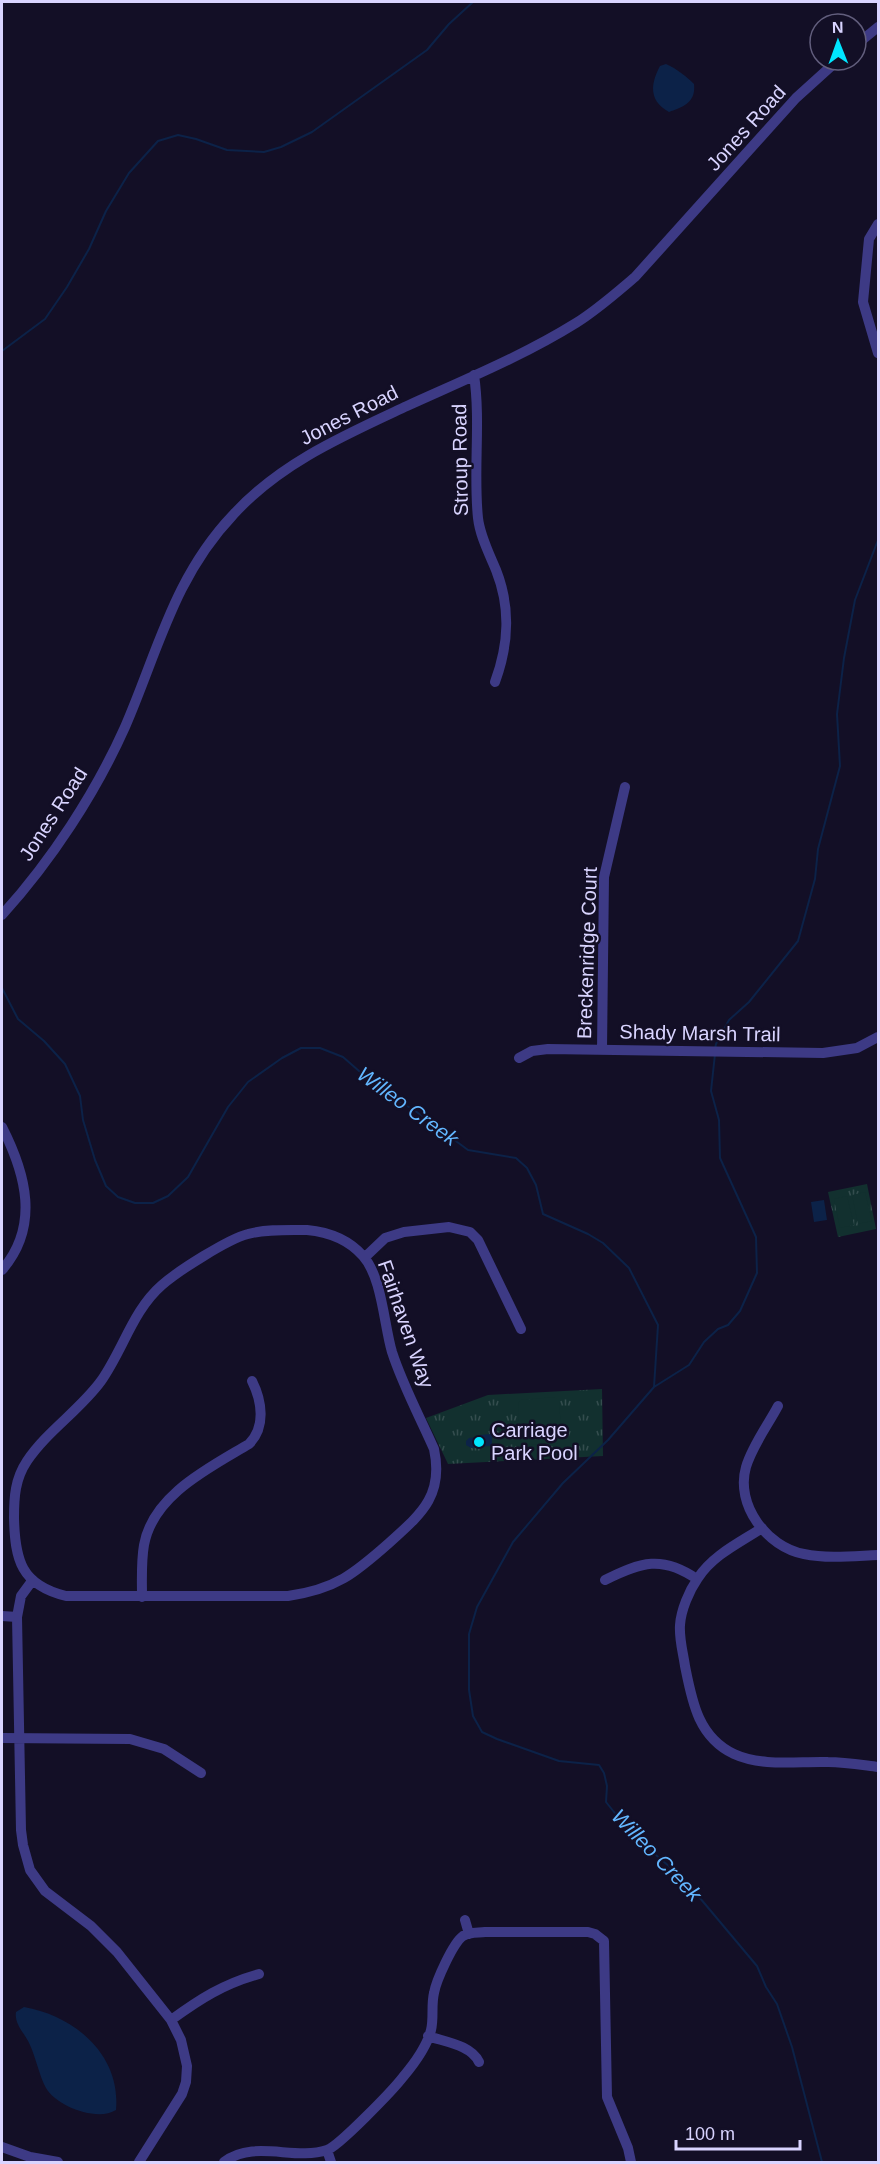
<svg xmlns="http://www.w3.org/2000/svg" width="880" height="2164" viewBox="0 0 880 2164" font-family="Helvetica,sans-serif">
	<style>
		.grass { fill: url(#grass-tufts) }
		.pitch { fill: #12302f }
		.water { fill: #0c2248 }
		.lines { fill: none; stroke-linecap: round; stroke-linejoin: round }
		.stream { stroke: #0c2248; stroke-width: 2 }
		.minor { stroke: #3d3a85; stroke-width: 10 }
		.poi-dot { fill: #00e5ff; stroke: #130f26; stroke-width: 2 }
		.labels { text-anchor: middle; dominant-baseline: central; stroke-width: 5; stroke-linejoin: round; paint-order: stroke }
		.street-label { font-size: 20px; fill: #d9d4ff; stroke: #130f26 }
		.poi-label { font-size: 20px; fill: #d9d4ff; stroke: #130f26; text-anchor: start }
		.water-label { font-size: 21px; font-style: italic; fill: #62b6ff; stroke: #130f26 }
	</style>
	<defs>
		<pattern id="grass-tufts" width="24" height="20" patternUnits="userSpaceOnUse" patternTransform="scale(1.5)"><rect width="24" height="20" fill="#12302f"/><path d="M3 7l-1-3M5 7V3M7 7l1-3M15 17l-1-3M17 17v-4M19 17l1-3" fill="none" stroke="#344d4e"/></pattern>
	</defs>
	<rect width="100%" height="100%" fill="#130f26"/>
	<path class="grass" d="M867,1184L876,1229L838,1237L828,1192Z
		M602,1389L603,1456L448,1464L426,1418L488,1395Z"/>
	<path class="pitch" d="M865,1192L872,1221L858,1224L852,1195Z
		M847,1196L854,1225L840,1228L834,1199Z
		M555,1397L559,1401L562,1439L558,1443L525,1445L520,1441L518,1403L521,1400Z"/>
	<path class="water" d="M666,64C677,69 686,76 694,84C696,102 684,107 669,112C649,101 650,85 660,66Z
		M824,1200L827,1220L814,1222L811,1202Z
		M492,1434V1443L490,1446L471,1448L466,1445V1441L469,1438L480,1437V1435Z
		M24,2007C75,2016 121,2055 116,2110C97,2122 56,2106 46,2088C39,2075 36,2058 30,2045C25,2033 14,2025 16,2012Z"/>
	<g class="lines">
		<path class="stream" d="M2,351L45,319L67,287L89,249L106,211L129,173L158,141L178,135L196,139L227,150L264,152L281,147L312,132L427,50L449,24L473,2
			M2,988L18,1019L44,1041L65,1064L80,1096L83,1120L95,1160L106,1186L118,1197L135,1203H153L168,1196L188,1177L228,1107L248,1082L282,1058L301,1048H320L343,1057L383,1092L414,1110L468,1150L516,1158L527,1168L536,1185L543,1214L588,1234L603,1243L629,1268L658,1325L654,1387L608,1440L563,1483L513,1542L477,1607L469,1634V1690L473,1716L482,1732L497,1739L559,1761L599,1765L604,1773L607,1786L606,1802L614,1812L636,1838L684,1879L757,1966L766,1987L777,2004L792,2047L822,2162
			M715,1049L716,1044L729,1020L749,1002L798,941L815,879L818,849L840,766L837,714L844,658L855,600L878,540
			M654,1387L689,1365L704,1342L718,1329L728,1325L740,1311L757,1273L756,1237L720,1158L719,1120L711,1091L715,1054"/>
		<path class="minor" d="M856,45L878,27
			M878,224L869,239L863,302L878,353
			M474,375C481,422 473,471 478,518C480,536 489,553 496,570C511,608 509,644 495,682
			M2,915C51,861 95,794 125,727C158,651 174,577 233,515C280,463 345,435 407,406C464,380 523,356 576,323C597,310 616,293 635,277L796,98L838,60
			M602,1050L604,877L625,787
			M519,1058L532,1051L548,1049L823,1053L857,1048L878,1037
			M2,1127C26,1174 40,1226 2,1270
			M307,1230C328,1232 349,1240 363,1256C382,1277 384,1325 392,1352C403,1386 420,1417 434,1449C444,1496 421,1514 389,1543C354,1574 336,1589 288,1596H66C21,1585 15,1560 14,1518C14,1497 15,1479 27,1461C47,1431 80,1410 101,1381C123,1350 133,1310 162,1285C178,1271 228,1239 248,1234C266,1229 288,1230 307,1230Z
			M365,1257L385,1238L404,1232L449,1227L470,1232L478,1240L521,1329
			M778,1406C768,1425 752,1446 746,1467C735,1505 767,1547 804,1554C828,1559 854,1556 878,1555
			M762,1528C739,1543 713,1555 698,1578C689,1591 681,1610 680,1625C679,1639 683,1652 685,1666C692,1701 698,1737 734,1754C762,1767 798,1761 828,1762C845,1762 862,1765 878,1767
			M605,1580C641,1562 662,1555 697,1579
			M32,1581L21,1596L17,1617L21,1830L23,1845L30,1870L45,1891L91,1926L117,1952L171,2020L181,2040L187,2066L186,2082L182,2094L139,2162
			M142,1597C142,1580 141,1562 144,1545C153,1495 209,1468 249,1444C266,1427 262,1401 252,1381
			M2,1616L17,1617
			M2,1738L130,1739L164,1749L201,1773
			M465,1920L469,1934
			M171,2020C200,1999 223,1984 259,1974
			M428,2036C445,2042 471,2045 479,2062
			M2,2147L30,2157L58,2162
			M327,2150L331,2162
			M224,2162C254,2139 294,2161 327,2150C339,2146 393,2090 403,2077C414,2064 427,2046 431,2030C434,2018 431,2005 434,1993C436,1981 453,1943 463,1936C469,1932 478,1933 485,1932H588L595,1934L604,1941L607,2097L628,2148L631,2162"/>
	</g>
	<circle class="poi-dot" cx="479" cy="1442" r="6"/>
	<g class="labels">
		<g class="street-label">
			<text transform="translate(746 128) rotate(-48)">Jones Road</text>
			<text transform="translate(349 415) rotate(-27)">Jones Road</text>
			<text transform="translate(460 460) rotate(-91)">Stroup Road</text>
			<text transform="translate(53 814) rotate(-57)">Jones Road</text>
			<text transform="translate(587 953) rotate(-88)">Breckenridge Court</text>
			<text transform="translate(700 1033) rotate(1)">Shady Marsh Trail</text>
			<text transform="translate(406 1324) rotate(71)">Fairhaven Way</text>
		</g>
		<g class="poi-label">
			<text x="491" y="1430">Carriage<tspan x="491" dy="23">Park Pool</tspan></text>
		</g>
		<g class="water-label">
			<text transform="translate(408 1106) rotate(36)">Willeo Creek</text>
			<text transform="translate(657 1855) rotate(46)">Willeo Creek</text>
		</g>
	</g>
	<rect width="880" height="2164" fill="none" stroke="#d9d4ff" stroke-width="6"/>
	<g transform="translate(838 42) rotate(359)"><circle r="28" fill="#130f26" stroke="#625e7d" stroke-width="1.5"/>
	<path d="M0-4.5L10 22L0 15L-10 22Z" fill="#00e5ff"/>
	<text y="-9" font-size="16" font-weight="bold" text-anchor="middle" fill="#d9d4ff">N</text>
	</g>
	<path d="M676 2140v9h124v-9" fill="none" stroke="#d9d4ff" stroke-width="3"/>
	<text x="685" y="2140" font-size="18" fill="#d9d4ff" stroke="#130f26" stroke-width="4.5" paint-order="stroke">100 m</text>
</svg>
